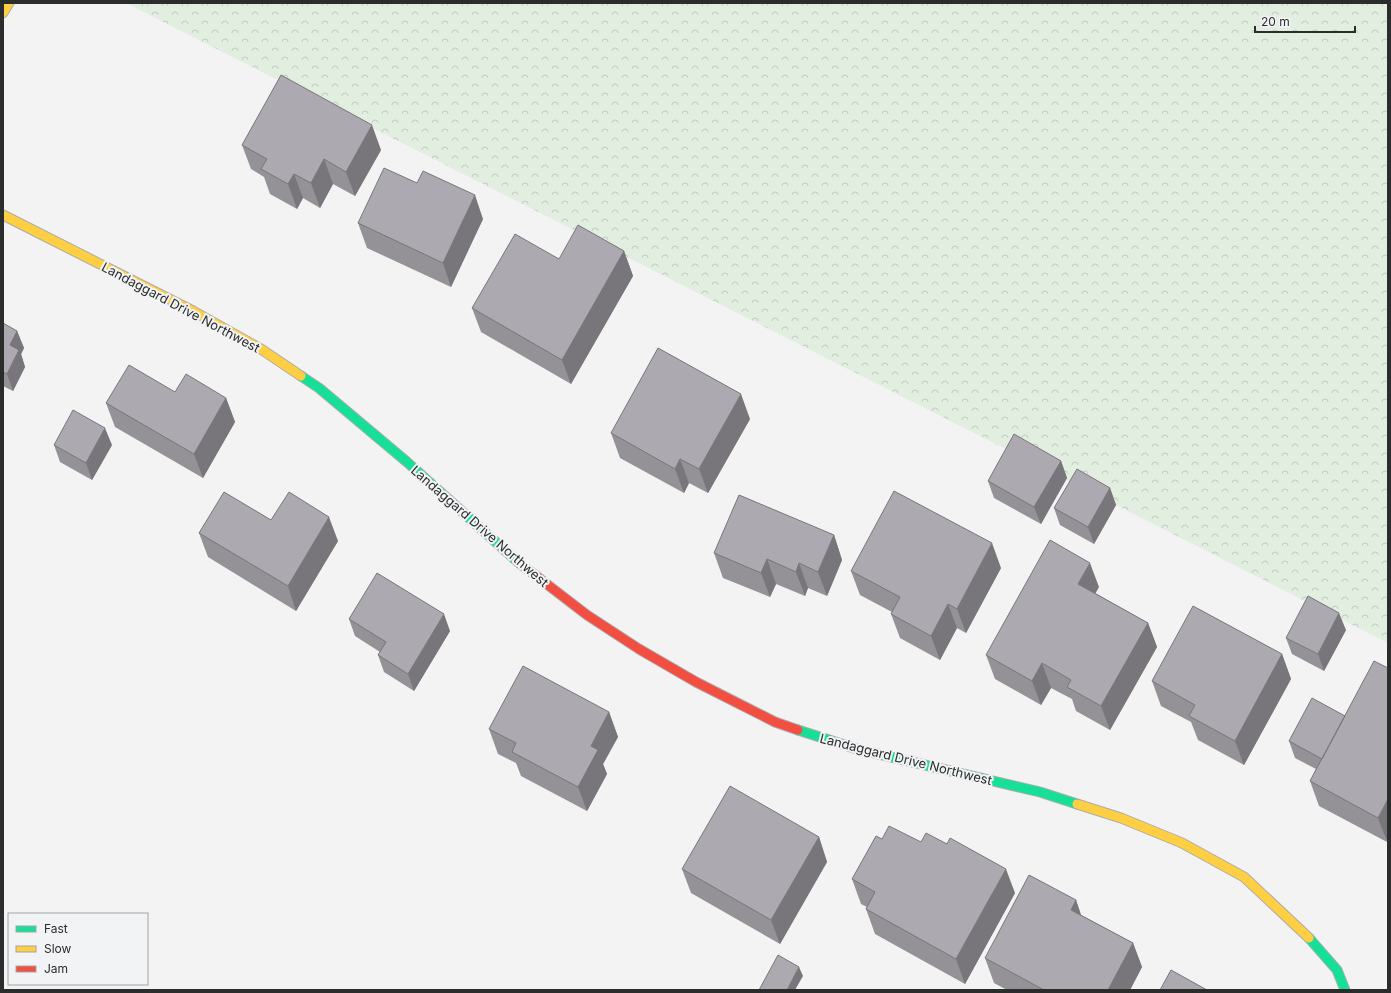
<svg xmlns="http://www.w3.org/2000/svg" width="1391" height="993" viewBox="0 0 1391 993" font-family="Inter,sans-serif">
	<style>
		.forest { fill: url(#forest-crowns) }
		.lines { fill: none; stroke-linecap: round; stroke-linejoin: round }
		.fast-casing { stroke: #acacad; stroke-width: 11 }
		.slow-casing { stroke: #acacad; stroke-width: 11 }
		.jam-casing { stroke: #acacad; stroke-width: 11 }
		.fast { stroke: #16e098; stroke-width: 9 }
		.slow { stroke: #ffcf43; stroke-width: 9 }
		.jam { stroke: #f24e42; stroke-width: 9 }
		.wall { fill: #949197 }
		.shaded-wall { fill: #78767b }
		.building { fill: #aca9b0; stroke: #78767b }
		.labels { text-anchor: middle; dominant-baseline: central; stroke-width: 4; stroke-linejoin: round; paint-order: stroke }
		.street-label { font-size: 13px; fill: #2b2c2c; stroke: #f2f3f5 }
	</style>
	<defs>
		<pattern id="forest-crowns" width="20" height="18" patternUnits="userSpaceOnUse"><rect width="20" height="18" fill="#e1eee0"/><path d="M2 6a3 3 0 1 1 6 0M12 15a3 3 0 1 1 6 0" fill="none" stroke="#c1ccc0"/></pattern>
	</defs>
	<rect width="100%" height="100%" fill="#f3f3f4"/>
	<path class="forest" d="M126,3H1388V643Z"/>
	<g class="lines">
		<g class="fast-casing">
			<path id="fast" d="M301,376L319,388L407,462L518,562
				M798,730L857,749L1040,792L1077,804
				M1309,938L1337,970L1345,990"/>
		</g>
		<g class="slow-casing">
			<path id="slow" d="M3,13L9,3
				M3,215L193,311L261,349L301,376
				M1077,804L1121,818L1182,843L1244,877L1309,938"/>
		</g>
		<g class="jam-casing">
			<path id="jam" d="M518,562L587,615L639,649L696,682L775,722L798,730"/>
		</g>
		<use href="#fast" class="fast"/>
		<use href="#slow" class="slow"/>
		<use href="#jam" class="jam"/>
	</g>
	<path class="wall" d="M242,145L381,150L355,196L333,184L320,208L303,198L297,209L270,194L264,177L251,169Z
		M483,219L451,287L367,248L358,223Z
		M624,251L633,276L571,384L481,332L472,308L559,259Z
		M3,323L17,331L24,348L21,354L25,367L13,391L3,386Z
		M175,392L226,398L235,422L203,478L115,427L106,403Z
		M750,419L708,493L689,483L684,493L620,458L611,433Z
		M54,445H112L92,480L60,462Z
		M1061,461L1067,478L1041,524L994,498L988,481Z
		M1110,488L1116,505L1094,544L1060,525L1054,508Z
		M271,520L338,541L296,611L208,557L199,533Z
		M834,535L842,560L827,596L808,588L805,596L776,584L770,597L723,578L714,553Z
		M1001,568L966,633L957,628L940,660L900,638L891,614L892,612L860,595L851,571Z
		M1099,587L1095,593L1148,623L1157,647L1110,730L1076,711L1072,699L1051,688L1041,705L995,679L986,655Z
		M349,619L450,631L414,691L384,672L378,655L380,652L355,636Z
		M1346,630L1324,671L1292,654L1286,638Z
		M1282,654L1291,679L1244,765L1198,740L1191,722L1161,706L1152,681Z
		M609,712L618,737L603,764L607,774L587,811L521,776L516,763L498,754L489,729Z
		M1345,716L1387,842L1319,806L1310,781L1316,769L1295,758L1289,741Z
		M819,837L827,862L780,944L691,893L682,869Z
		M852,879L1015,893L965,984L875,934L866,909L867,907L861,904Z
		M1076,900L1081,915L1133,943L1142,967L1130,990H1007L994,983L985,958Z"/>
	<path class="shaded-wall" d="M372,125L381,150L355,196L346,172Z
		M324,159L333,184L320,208L311,183Z
		M294,174L303,198L297,209L288,184Z
		M475,195L483,219L451,287L443,263Z
		M624,251L633,276L571,384L562,360Z
		M17,331L24,348L21,354L25,367L13,391L7,374L10,345Z
		M741,394L750,419L708,493L699,469Z
		M226,398L235,422L203,478L194,454Z
		M105,428L112,445L92,480L86,463Z
		M680,459L689,483L684,493L675,469Z
		M1061,461L1067,478L1041,524L1034,507Z
		M1110,488L1116,505L1094,544L1088,527Z
		M329,517L338,541L296,611L288,586Z
		M834,535L842,560L827,596L818,572Z
		M992,543L1001,568L966,633L957,609Z
		M767,559L776,584L770,597L761,573Z
		M799,563L808,588L805,596L796,572Z
		M1090,563L1099,587L1087,608L1078,584Z
		M948,604L957,628L940,660L931,636Z
		M1339,613L1346,630L1324,671L1318,654Z
		M444,614L450,631L414,691L408,674Z
		M1148,623L1157,647L1110,730L1101,706Z
		M1282,654L1291,679L1244,765L1235,741Z
		M1042,663L1051,688L1041,705L1032,681Z
		M609,712L618,737L603,764L607,774L587,811L578,787L591,746Z
		M1388,799V840L1387,842L1378,818Z
		M819,837L827,862L780,944L771,920Z
		M1006,869L1015,893L965,984L956,959Z
		M1076,900L1084,924L1071,910Z
		M1133,943L1142,967L1130,990H1108Z
		M799,967L803,976L795,990H787Z"/>
	<path class="building" d="M281,75L372,125L346,172L324,159L311,183L294,174L288,184L261,169L267,159L242,145Z
		M384,168L417,183L423,171L475,195L443,263L358,223Z
		M578,225L624,251L562,360L472,308L515,234L559,259Z
		M3,323L17,331L10,345L19,350L7,374L3,372Z
		M658,348L741,394L699,469L680,459L675,469L611,433Z
		M129,365L175,392L186,374L226,398L194,454L106,403Z
		M73,410L105,428L86,463L54,445Z
		M1014,434L1061,461L1034,507L988,481Z
		M1077,469L1110,488L1088,527L1054,508Z
		M894,491L992,543L957,609L948,604L931,636L891,614L900,597L851,571Z
		M224,492L271,520L289,492L329,517L288,586L199,533Z
		M739,495L834,535L818,572L799,563L796,572L767,559L761,573L714,553Z
		M1050,540L1090,563L1078,584L1148,623L1101,706L1067,687L1071,680L1042,663L1032,681L986,655Z
		M377,573L444,614L408,674L378,655L386,642L349,619Z
		M1308,596L1339,613L1318,654L1286,638Z
		M1193,606L1282,654L1235,741L1189,716L1195,705L1152,681Z
		M1374,661L1388,668V799L1378,818L1310,781Z
		M523,666L609,712L591,746L598,750L578,787L512,752L516,743L489,729Z
		M1312,698L1345,716L1322,759L1289,741Z
		M730,786L819,837L771,920L682,869Z
		M889,826L921,842L926,833L947,844L950,838L1006,869L956,959L866,909L875,892L852,879L876,836L882,839Z
		M1029,875L1076,900L1071,910L1133,943L1108,990H1044L985,958Z
		M778,955L799,967L787,990H759Z
		M1171,970L1207,990H1160Z"/>
	<g class="labels">
		<g class="street-label">
			<text transform="translate(181 307) rotate(28)">Landaggard Drive Northwest</text>
			<text transform="translate(480 526) rotate(41)">Landaggard Drive Northwest</text>
			<text transform="translate(906 759) rotate(14)">Landaggard Drive Northwest</text>
		</g>
	</g>
	<rect width="1391" height="993" fill="none" stroke="#2b2c2c" stroke-width="8"/>
	<rect x="8" y="913" width="140" height="72" fill="#f2f3f5" stroke="#a2a3a5"/>
	<rect x="16" y="926" width="20" height="6" fill="#16e098" stroke="#a2a3a5"/>
	<text x="44" y="933" font-size="12" fill="#2b2c2c">Fast</text>
	<rect x="16" y="946" width="20" height="6" fill="#ffcf43" stroke="#a2a3a5"/>
	<text x="44" y="953" font-size="12" fill="#2b2c2c">Slow</text>
	<rect x="16" y="966" width="20" height="6" fill="#f24e42" stroke="#a2a3a5"/>
	<text x="44" y="973" font-size="12" fill="#2b2c2c">Jam</text>
	<path d="M1255 26v6h100v-6" fill="none" stroke="#2b2c2c" stroke-width="2"/>
	<text x="1261" y="26" font-size="12" fill="#2b2c2c" stroke="#f2f3f5" stroke-width="3" paint-order="stroke">20 m</text>
</svg>
